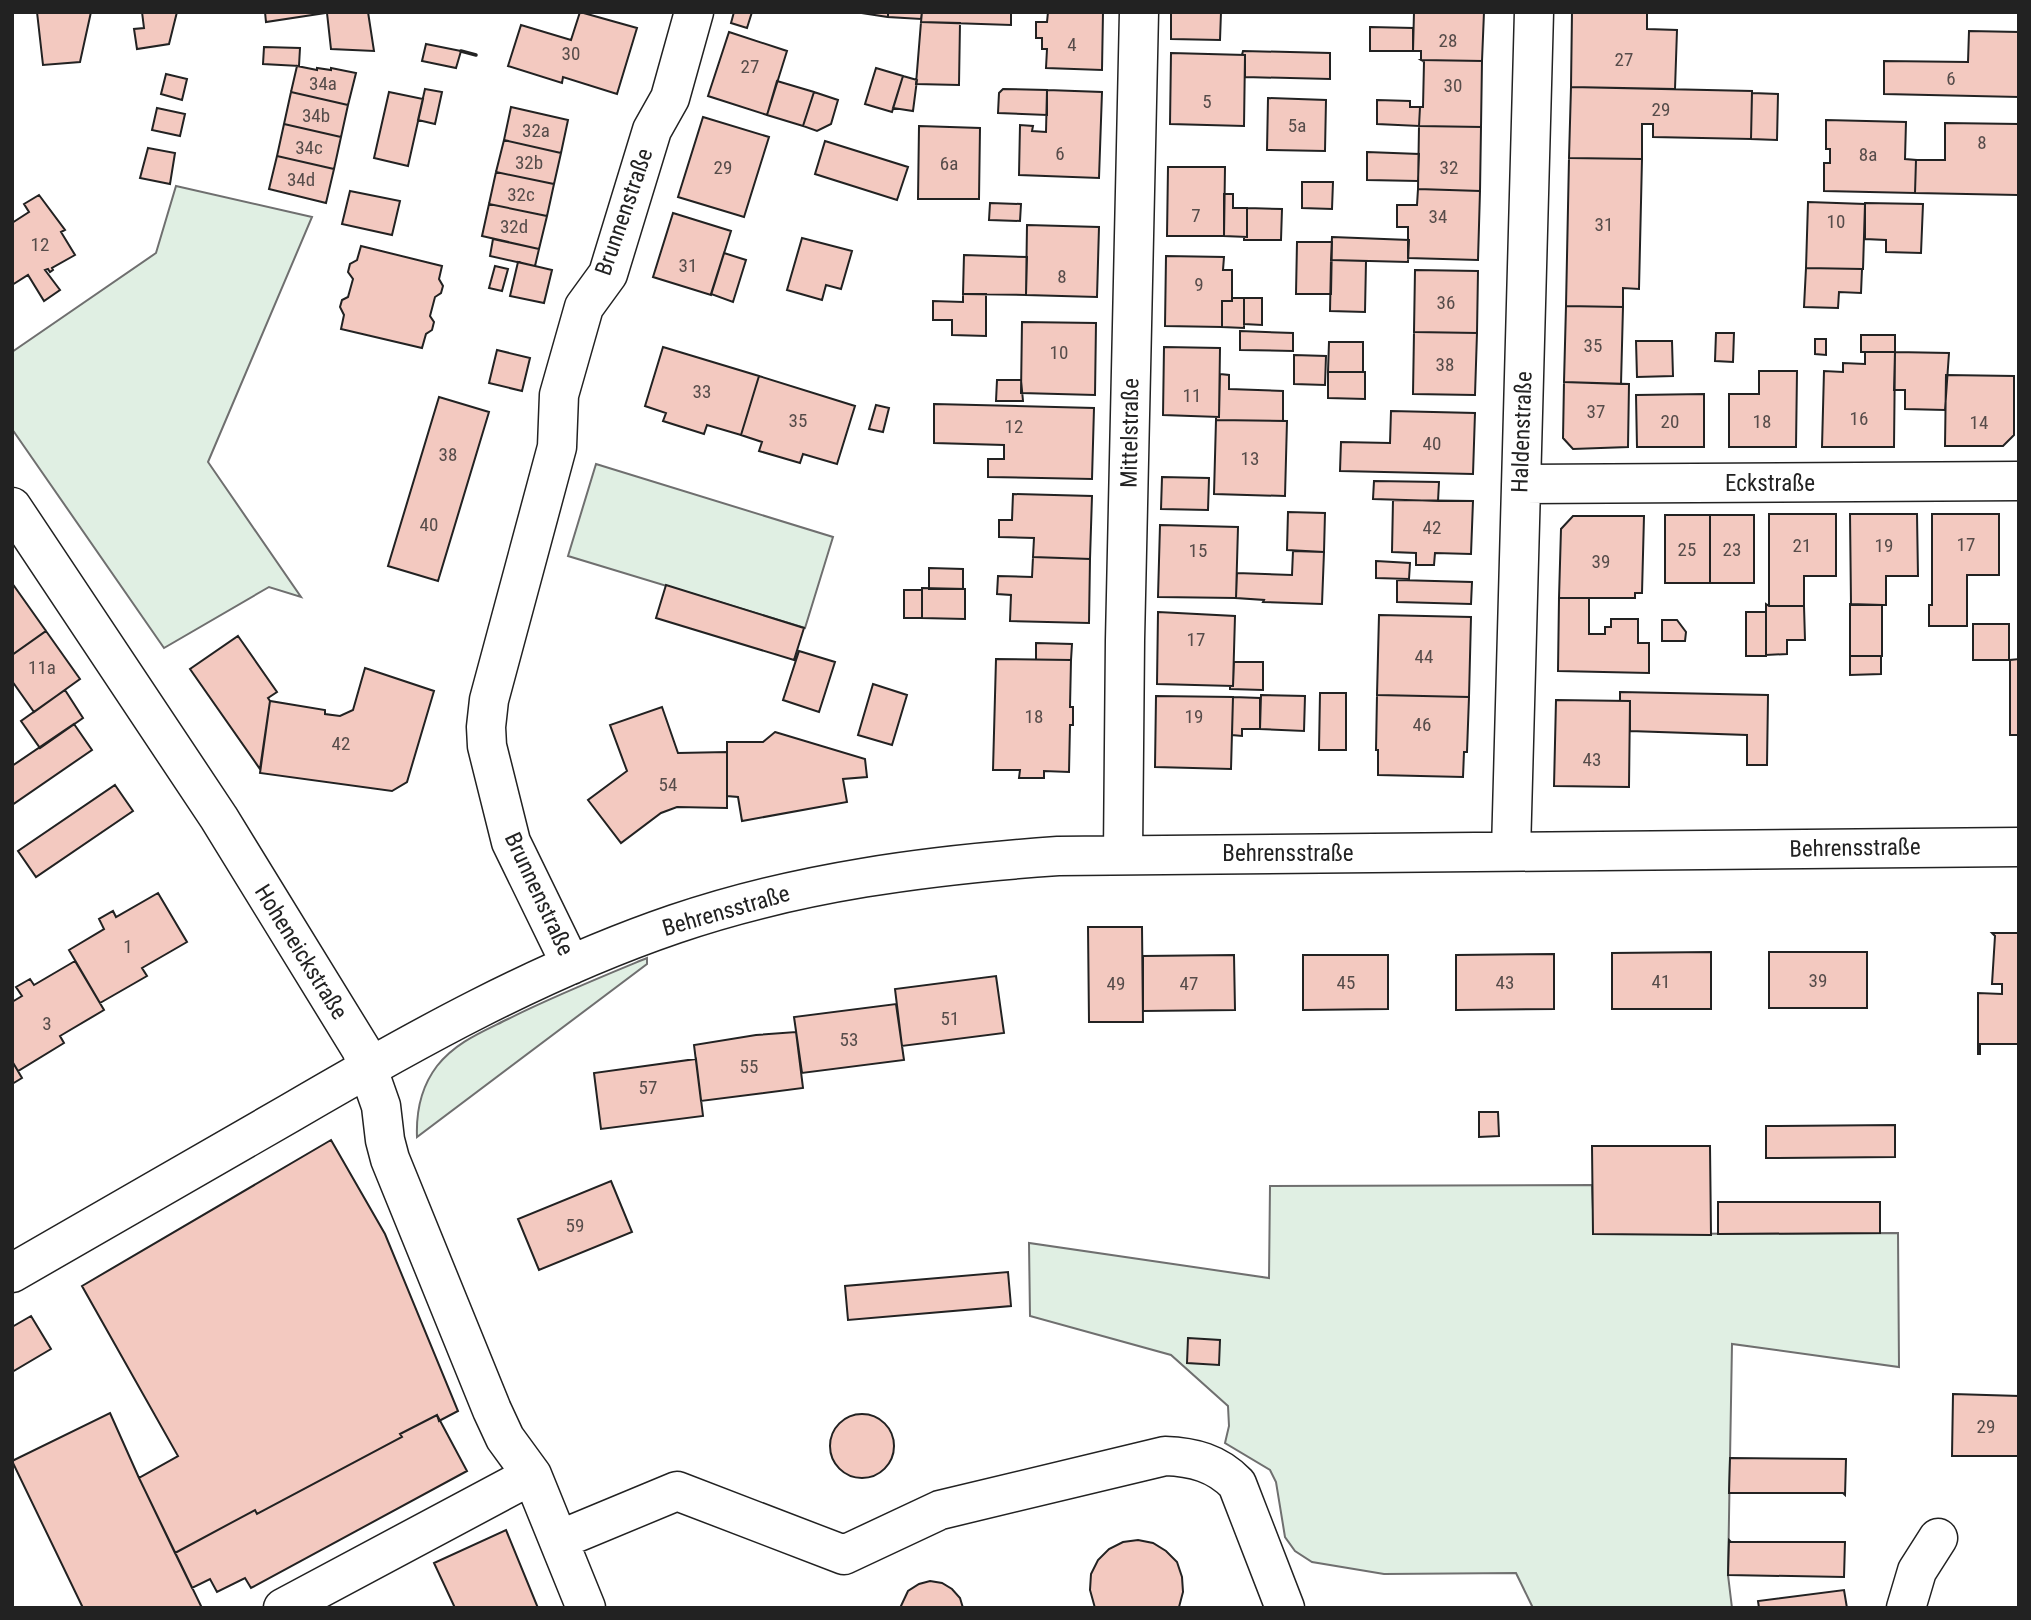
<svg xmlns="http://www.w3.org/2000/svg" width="2031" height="1620" viewBox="0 0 2031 1620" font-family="'Roboto Condensed',sans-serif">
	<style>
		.green { fill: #e0efe3; stroke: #6f6f6f; stroke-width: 2 }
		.building { fill: #f3c9c0; stroke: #222; stroke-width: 2 }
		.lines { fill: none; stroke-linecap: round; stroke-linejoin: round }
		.minor-casing { stroke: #222; stroke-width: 41 }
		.minor { stroke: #fff; stroke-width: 38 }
		.wall { stroke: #222; stroke-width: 3.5 }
		.labels { text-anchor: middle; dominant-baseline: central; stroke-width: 5; stroke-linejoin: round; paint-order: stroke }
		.number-label { font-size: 19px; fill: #564c4a }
		.street-label { font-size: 23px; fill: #222; stroke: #fff }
	</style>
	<rect width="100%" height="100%" fill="#fff"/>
	<path class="green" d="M176,186L312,217L208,462L301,597L269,587L164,648L12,429V352L156,253Z
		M596,464L833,537L805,628L568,556Z
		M647,958V964L417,1137C416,1111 421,1087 437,1066C456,1042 482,1032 508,1019C554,996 601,977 647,958Z
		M1592,1185L1594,1234L1898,1233L1899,1367L1732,1344L1728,1575L1732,1608H1533L1516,1573L1384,1574L1312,1562L1295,1551L1285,1537L1276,1482L1270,1470L1225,1443L1229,1426L1228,1406L1171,1355L1030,1316L1029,1243L1269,1278L1270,1186Z"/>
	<path class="building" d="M37,12H91L80,62L43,65Z
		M142,12H177L169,44L137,49L134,29L144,28Z
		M265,12H332L266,22Z
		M368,12L374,51L331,49L327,13Z
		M580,12L637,28L617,94L563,77L562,83L508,66L521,25L571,40Z
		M734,12H752L747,28L731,23Z
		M855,12H888V17Z
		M888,12H922L921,19L888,17Z
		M922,12H1011V25L921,22Z
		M1048,12H1103L1102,70L1046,68L1047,49H1042V38H1036V22H1047Z
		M1171,12H1221L1220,40L1171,39Z
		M1414,12H1484L1482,61L1421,60V51H1413Z
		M1572,12H1647V29L1677,30L1675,89L1571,87Z
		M921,22L960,23L959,85L916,84Z
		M1370,27L1413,28V51H1370Z
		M1969,31L2019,32V97L1884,94V61L1968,62Z
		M729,32L787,51L767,115L708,96Z
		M426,44L461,51L456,68L422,61Z
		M264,47L300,48L299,66L263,64Z
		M1243,51L1330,53V79L1245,77V55H1242Z
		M1171,53L1245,55L1244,126L1170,124Z
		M1421,60L1482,61L1481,127L1419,126L1420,107H1423L1424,62Z
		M297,66L317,70V68L331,70V68L356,73L348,105L291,92Z
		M876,68L903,76L892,112L865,104Z
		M166,74L187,79L182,100L161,94Z
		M903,76L917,80L913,111L893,108Z
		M777,81L814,92L803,126L767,115Z
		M1571,87L1752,91L1751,139L1653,137V124H1642V159L1569,158Z
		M425,89L442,92L435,124L418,120Z
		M1003,89L1047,90V115L998,113L999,93Z
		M1047,90L1102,92L1099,178L1019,175L1020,125L1033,126L1032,131L1046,132Z
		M291,92L348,105L341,137L284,124Z
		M389,92L423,99L408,166L374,158Z
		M814,92L838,100L831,124L817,131L803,126Z
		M1752,93L1778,94L1777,140L1751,139Z
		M1268,98L1326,100L1325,151L1267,150Z
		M1377,100L1410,101V107H1420L1419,126L1377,124Z
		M511,107L568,120L561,153L504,140Z
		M157,108L185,114L180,136L152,130Z
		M703,117L769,137L744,217L678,197Z
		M1826,120L1906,122L1905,159L1916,160L1915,193L1824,191V163H1830V149H1826Z
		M1945,123L2019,124L2018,195L1915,193L1916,160H1945Z
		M284,124L341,137L334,169L277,156Z
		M919,126L980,128L979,199H918Z
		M1419,126L1481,127L1480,191L1418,189Z
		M504,140L561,153L554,184L496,172Z
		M825,141L908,167L897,200L815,174Z
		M148,148L175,153L170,184L140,178Z
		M1367,152L1419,154L1418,181L1367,180Z
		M277,156L334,169L326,203L269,189Z
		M1569,158L1642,159L1639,289L1623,288V307L1566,306Z
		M1168,167H1225L1224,236H1167Z
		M496,172L554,184L547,216L489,204Z
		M1302,182H1333L1332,209L1302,208Z
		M1418,189L1480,191L1478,260L1408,258V227H1397V205H1417Z
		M350,191L400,201L392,235L342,224Z
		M1224,194H1233V208H1247V237L1224,236Z
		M39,195L65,230L61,232L75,255L52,268L53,270L50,272L48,269L45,270L60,290L44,301L28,275L12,285V223L29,212L24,204Z
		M1808,202L1865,204L1863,269L1806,268Z
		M990,203L1021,204L1020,221L989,220Z
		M1865,203L1923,204L1921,253L1886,252V240L1865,239Z
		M489,204L547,216L539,249L482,236Z
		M1247,208L1282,209L1281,240H1244V237H1247Z
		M673,213L731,231L711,295L653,277Z
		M1027,225L1099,227L1097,297L1026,295Z
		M1332,237L1409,240L1408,262L1331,260Z
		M802,238L852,251L841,289L826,285L822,300L787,290Z
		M493,239L539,249L535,266L490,256Z
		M1297,242H1332L1331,294H1296Z
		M361,246L442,266L439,279L443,286L441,293L435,297L430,316L434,322L432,330L426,334L422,348L341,329L344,315L340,307L342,300L348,297L353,279L348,272L350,264L357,260Z
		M724,253L746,260L733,302L711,294Z
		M964,255L1027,257L1026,295L963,294Z
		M1166,256L1224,257L1223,270H1232V301H1222V327L1165,326Z
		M1331,260L1366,261L1365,312L1330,311Z
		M518,262L552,270L544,303L510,296Z
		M495,266L508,269L502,291L489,288Z
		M1806,268L1862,269L1861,293L1839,292L1838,308L1804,307Z
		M1415,270L1478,271L1477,333L1414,332Z
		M963,294H986V336L952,335V320H933V301L963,302Z
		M1232,298H1244V328L1222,327V301H1232Z
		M1244,298H1262V325L1244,324Z
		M1566,306L1623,307L1621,384L1564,382Z
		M1022,322L1096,323L1095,395L1021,393Z
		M1240,331L1293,333V351L1240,350Z
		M1414,332L1477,333L1475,395L1413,394Z
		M1716,333H1734L1733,362L1715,361Z
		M1861,335H1895V352H1861Z
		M1815,339H1826V355L1815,354Z
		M1636,341H1672L1673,376L1637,377Z
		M1329,342H1363V372H1328Z
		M663,347L759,376L741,435L707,425L704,434L663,421L666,413L645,406Z
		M1164,347L1220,348L1219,417L1163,415Z
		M497,350L530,358L522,391L489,383Z
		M1865,352H1895L1894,447H1822L1824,371L1843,372V363L1865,364Z
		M1895,352L1949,353L1945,410L1905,409V390H1894Z
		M1294,355L1326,356L1325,385L1294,384Z
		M1759,371H1797L1796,447H1729V394H1759Z
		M1328,372H1365V399L1328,398Z
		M1220,374L1229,375V389L1283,391V421L1216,420V417H1219Z
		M1946,375L2014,376V435L2003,446H1945Z
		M759,376L855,406L837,464L803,454L800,463L759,451L762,442L741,435Z
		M997,380H1021L1023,401H996Z
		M1564,382L1629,384L1628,447L1573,449L1563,438Z
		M1704,394V447H1637L1636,395Z
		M439,397L489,412L438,581L388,566Z
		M934,404L1094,408L1092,479L988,477V459H1004V445L934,443Z
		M876,405L889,408L883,432L869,429Z
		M1391,411L1475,413L1473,474L1340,471L1341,442L1390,443Z
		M1216,420L1287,421L1285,496L1214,494Z
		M1162,477L1209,478L1208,510L1161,509Z
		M1374,481L1439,482L1438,501L1373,499Z
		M1013,494L1092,496L1090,559L1033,557L1034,538L999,537V520H1012Z
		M1393,500L1473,501L1471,554L1435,553L1434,565H1416V553L1392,552Z
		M1288,512L1325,513L1324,552L1287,550Z
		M1769,514H1836V576H1804V606H1769Z
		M1850,514H1917L1918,576H1886V605H1851Z
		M1932,514H1999V575H1967V626H1929V605H1932Z
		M1665,515H1710V583H1665Z
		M1710,515H1754V583H1710Z
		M1573,516H1644L1642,593H1635V598H1559L1561,529Z
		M1160,525L1238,527L1236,598L1158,597Z
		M1293,551L1324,552L1322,604L1263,602L1264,600L1236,598L1237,573L1292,575Z
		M1033,557L1090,559L1089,623L1010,621L1011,595L997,594L998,576L1032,577Z
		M1376,561L1410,563L1409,579L1376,578Z
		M929,568L963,569V589H929Z
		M1397,580L1472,582L1471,604L1397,602Z
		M12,583L46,631L12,655Z
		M666,585L804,628L794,660L656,618Z
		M922,588L965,589V619L922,618Z
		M904,590H922V618H904Z
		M1559,598H1589V634H1605V627H1611V619H1638V643H1649V673L1558,671Z
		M1766,604L1769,606H1804L1805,640H1787V654L1766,655Z
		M1850,604L1882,605V656H1850Z
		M1158,612L1235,616L1233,686L1157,684Z
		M1746,612H1766V656H1746Z
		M1379,615L1471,617L1469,697L1377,695Z
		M1662,620H1677L1686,632L1685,641H1662Z
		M1973,624H2009V660H1973Z
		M46,631L80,679L34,712L12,681V655Z
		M238,636L277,692L268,698L270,701L260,769L190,669Z
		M1036,643L1072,644L1071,660H1036Z
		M799,651L835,662L819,712L783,700Z
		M1850,656H1881V674L1850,675Z
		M996,659L1071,660L1070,707H1073V725H1070L1069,772L1044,771V778H1019L1020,770H993Z
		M2019,659V735H2010V660Z
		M1234,662H1263V690L1230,689V686H1233Z
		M365,668L434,691L407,782L392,791L260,773L270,701L325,710V714L340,716L353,710Z
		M873,684L907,695L892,745L858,735Z
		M65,690L83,718L40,748L21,721Z
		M1620,692L1768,695L1767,765H1747V735L1630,731V701H1620Z
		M1320,693H1346V750H1319Z
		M1261,695L1305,696L1304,731L1260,729Z
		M1377,695L1469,697L1467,752H1464L1463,777L1378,775V750H1376Z
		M1156,696L1233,697L1231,769L1155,767Z
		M1233,697L1260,698V729H1242V736L1232,735Z
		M1556,700L1630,701L1629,787L1554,786Z
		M662,707L678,753L727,752V808L677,807L661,813L621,843L588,800L627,771L610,725Z
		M74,724L92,750L12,805V766Z
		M775,732L865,759L867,777L843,779L847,802L742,821L738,797L727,796V742H763Z
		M115,785L133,811L36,877L18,851Z
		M158,893L187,942L142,968L147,976L100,1003L69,950L104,929L99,919L113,911L116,917Z
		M1088,927H1142L1143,1022H1089Z
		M1992,933H2019V1044H1980V1054H1978V993L2002,994V984H1992L1995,936Z
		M1711,952V1009H1612V953Z
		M1769,952H1867V1008H1769Z
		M1554,954V1009L1456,1010V955Z
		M1234,955L1235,1010L1143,1011V956Z
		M1303,955H1388V1009L1303,1010Z
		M75,961L104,1010L60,1036L64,1043L18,1071L12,1061V1002L22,996L16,987L30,979L34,985Z
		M996,976L1004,1033L902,1046L895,989Z
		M896,1004L904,1060L802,1073L794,1017Z
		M796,1032L803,1088L701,1101L694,1045L756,1035Z
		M696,1059L703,1116L601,1129L594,1073Z
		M12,1061L22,1078L12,1084Z
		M1479,1112H1498L1499,1136L1479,1137Z
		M1895,1125V1157L1766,1158V1126Z
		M331,1140L385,1234L458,1411L439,1421L437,1415L400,1434L402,1437L257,1514L255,1510L175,1553L139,1478L178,1456L82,1286Z
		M1592,1146H1710L1711,1235L1593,1234Z
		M611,1181L632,1232L539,1270L518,1219Z
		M1718,1202H1880V1233L1718,1234Z
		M1008,1272L1011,1306L848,1320L845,1286Z
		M31,1316L51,1349L12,1372V1327Z
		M1188,1338L1220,1340L1219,1365L1187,1363Z
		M1953,1394L2019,1396V1456H1952Z
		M110,1413L139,1478L202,1608H83L12,1461Z
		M830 1446a32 32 0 1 1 64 0a32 32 0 1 1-64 0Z
		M437,1415L467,1471L251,1588L245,1578L217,1592L210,1579L192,1588L175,1553L255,1510L257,1514L402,1437L400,1434Z
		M1730,1458L1846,1459L1845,1495L1843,1493H1729Z
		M506,1530L538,1608H455L434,1563Z
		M1138,1540L1153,1543L1166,1551L1177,1562L1182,1577L1183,1592L1179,1607L1095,1608L1090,1590L1091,1574L1098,1560L1109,1549L1123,1542Z
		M1729,1540L1731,1542H1845L1844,1577L1728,1575Z
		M930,1581L942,1583L952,1589L960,1598L963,1608H900L908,1591L919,1584Z
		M1844,1590L1847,1608H1759L1758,1601Z"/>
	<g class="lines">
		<g class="minor-casing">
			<path id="minor" d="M1521,484L2019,481
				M12,507L219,818L361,1049L381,1106L385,1140L390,1159L492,1410L505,1438L532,1475L586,1608
				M1511,851L1534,12
				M1123,854L1125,640L1139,12
				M571,965L511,842L487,746L486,727L489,700L557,447L559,395L584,307L608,274L652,130L670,98L694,12
				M12,1273C105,1220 197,1166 290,1113C413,1041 540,970 675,924C798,882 929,865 1058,856L2019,847
				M559,1540L677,1491L844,1555L940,1510L1165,1456C1193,1457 1217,1463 1237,1484L1285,1608
				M283,1608L532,1475
				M1906,1608L1917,1571L1938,1538"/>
		</g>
		<use href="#minor" class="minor"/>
		<path class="wall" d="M461,51L476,55"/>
	</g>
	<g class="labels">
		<g class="number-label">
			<text x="1448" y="40">28</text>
			<text x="1072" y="44">4</text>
			<text x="571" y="53">30</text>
			<text x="1624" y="59">27</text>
			<text x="750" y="66">27</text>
			<text x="1951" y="78">6</text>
			<text x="323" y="83">34a</text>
			<text x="1453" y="85">30</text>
			<text x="1207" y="101">5</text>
			<text x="1661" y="109">29</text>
			<text x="316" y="115">34b</text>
			<text x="1297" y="125">5a</text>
			<text x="536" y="130">32a</text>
			<text x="1982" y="142">8</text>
			<text x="309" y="147">34c</text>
			<text x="1060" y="153">6</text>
			<text x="1868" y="154">8a</text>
			<text x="529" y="162">32b</text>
			<text x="949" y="163">6a</text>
			<text x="723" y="167">29</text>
			<text x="1449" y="167">32</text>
			<text x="301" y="179">34d</text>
			<text x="521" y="194">32c</text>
			<text x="1196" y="215">7</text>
			<text x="1438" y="216">34</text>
			<text x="1836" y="221">10</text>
			<text x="1604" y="224">31</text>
			<text x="514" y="226">32d</text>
			<text x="40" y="244">12</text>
			<text x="688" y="265">31</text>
			<text x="1062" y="276">8</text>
			<text x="1199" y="284">9</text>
			<text x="1446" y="302">36</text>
			<text x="1593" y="345">35</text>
			<text x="1059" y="352">10</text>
			<text x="1445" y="364">38</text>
			<text x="702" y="391">33</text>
			<text x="1192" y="395">11</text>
			<text x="1596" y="411">37</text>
			<text x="1859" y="418">16</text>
			<text x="798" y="420">35</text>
			<text x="1670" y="421">20</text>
			<text x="1762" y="421">18</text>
			<text x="1979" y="422">14</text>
			<text x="1014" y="426">12</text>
			<text x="1432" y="443">40</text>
			<text x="448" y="454">38</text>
			<text x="1250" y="458">13</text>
			<text x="429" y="524">40</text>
			<text x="1432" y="527">42</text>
			<text x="1966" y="544">17</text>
			<text x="1802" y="545">21</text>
			<text x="1884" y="545">19</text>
			<text x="1687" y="549">25</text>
			<text x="1732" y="549">23</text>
			<text x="1198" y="550">15</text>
			<text x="1601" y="561">39</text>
			<text x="1196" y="639">17</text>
			<text x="1424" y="656">44</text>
			<text x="42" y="667">11a</text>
			<text x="1034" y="716">18</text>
			<text x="1194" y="716">19</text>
			<text x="1422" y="724">46</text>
			<text x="341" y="743">42</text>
			<text x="1592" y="759">43</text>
			<text x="668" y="784">54</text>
			<text x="128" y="946">1</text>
			<text x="1818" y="980">39</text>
			<text x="1661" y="981">41</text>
			<text x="1346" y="982">45</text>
			<text x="1505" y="982">43</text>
			<text x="1116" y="983">49</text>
			<text x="1189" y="983">47</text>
			<text x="950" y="1018">51</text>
			<text x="47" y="1023">3</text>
			<text x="849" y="1039">53</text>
			<text x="749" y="1066">55</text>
			<text x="648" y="1087">57</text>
			<text x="575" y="1225">59</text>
			<text x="1986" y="1426">29</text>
		</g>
		<g class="street-label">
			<text transform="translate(624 212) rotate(-71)">Brunnenstraße</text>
			<text transform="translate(1522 432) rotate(-88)">Haldenstraße</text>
			<text transform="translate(1130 433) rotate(-89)">Mittelstraße</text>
			<text x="1770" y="483">Eckstraße</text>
			<text transform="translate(1855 848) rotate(-1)">Behrensstraße</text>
			<text x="1288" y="853">Behrensstraße</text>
			<text transform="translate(539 894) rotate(65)">Brunnenstraße</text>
			<text transform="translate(726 911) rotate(-16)">Behrensstraße</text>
			<text transform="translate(301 952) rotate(58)">Hoheneickstraße</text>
		</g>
	</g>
	<rect width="2031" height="1620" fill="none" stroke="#222222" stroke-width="28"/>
</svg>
